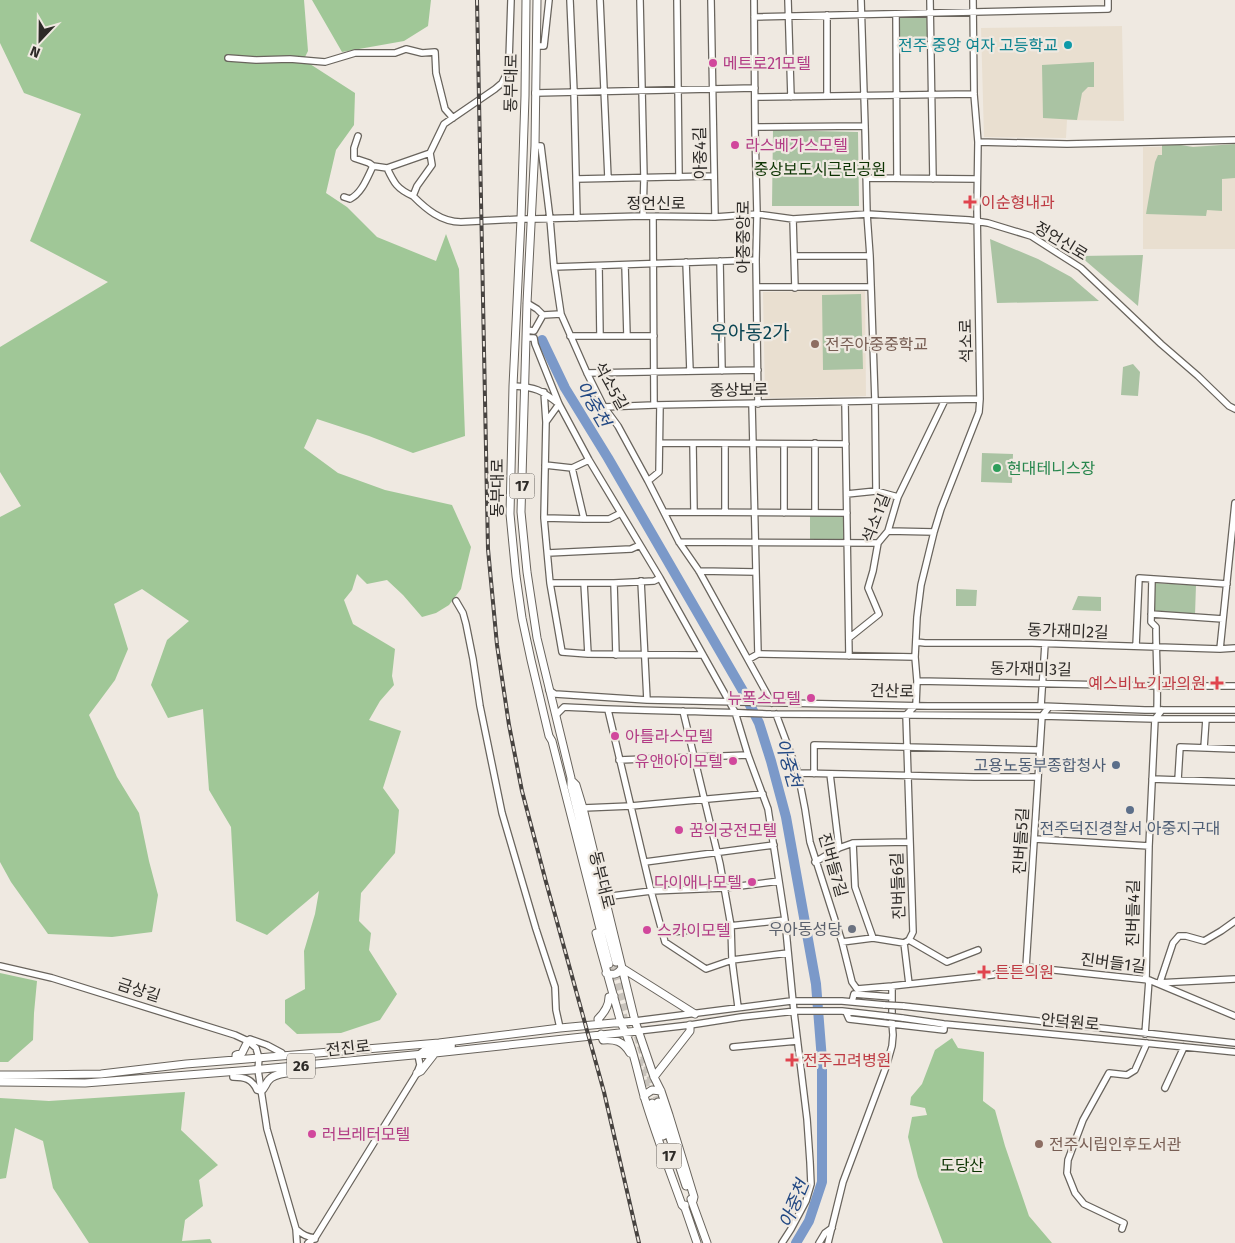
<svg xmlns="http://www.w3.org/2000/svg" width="1235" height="1243" viewBox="0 0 1235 1243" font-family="'Fira Sans','Noto Sans KR',sans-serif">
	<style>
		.built { fill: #e9dfd0 }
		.green { fill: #aac3a3 }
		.forest { fill: #a0c797 }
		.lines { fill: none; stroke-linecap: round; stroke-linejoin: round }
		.river { stroke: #7b99c9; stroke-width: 10 }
		.major-tunnel { stroke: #c8c3bc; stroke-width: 7; stroke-dasharray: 7 3.5; stroke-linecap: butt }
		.minor-casing { stroke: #69645d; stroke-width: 8 }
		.major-casing { stroke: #69645d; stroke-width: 9 }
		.minor { stroke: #fff; stroke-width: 5.5 }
		.major { stroke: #fff; stroke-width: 7 }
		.rail-casing { stroke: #474340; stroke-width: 4 }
		.rail { stroke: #efe9e1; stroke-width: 2; stroke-dasharray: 5.5; stroke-linecap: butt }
		.minor-bridge-casing { stroke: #69645d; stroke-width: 8; stroke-linecap: butt }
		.minor-bridge { stroke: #fff; stroke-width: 5.5 }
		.culture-dot { fill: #0f9aa8; stroke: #efe9e1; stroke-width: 2 }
		.hotel-dot { fill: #d1479c; stroke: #efe9e1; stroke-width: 2 }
		.health-dot { fill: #e0444e; stroke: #efe9e1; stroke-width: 2 }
		.education-dot { fill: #8d6e63; stroke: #efe9e1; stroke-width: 2 }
		.leisure-dot { fill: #2e9e5b; stroke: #efe9e1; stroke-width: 2 }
		.service-dot { fill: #5c6f8a; stroke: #efe9e1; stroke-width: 2 }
		.worship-dot { fill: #6b7280; stroke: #efe9e1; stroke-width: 2 }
		.labels { text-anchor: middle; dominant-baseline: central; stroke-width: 4.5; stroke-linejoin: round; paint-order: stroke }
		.shield { fill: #efe9e1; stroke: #67635f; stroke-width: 1 }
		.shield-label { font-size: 15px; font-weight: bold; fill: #2d2a27 }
		.culture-label { font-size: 16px; fill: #0d838f; stroke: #efe9e1; text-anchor: end }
		.hotel-label { font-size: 16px; fill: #b23c85; stroke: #efe9e1; text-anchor: start }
		.street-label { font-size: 16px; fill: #2d2a27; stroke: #efe9e1 }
		.park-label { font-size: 16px; fill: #0c3302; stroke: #efe9e1 }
		.health-label { font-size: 16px; fill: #be3a42; stroke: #efe9e1; text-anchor: start }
		.education-label { font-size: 16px; fill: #785e54; stroke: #efe9e1; text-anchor: start }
		.leisure-label { font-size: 16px; fill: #27864d; stroke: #efe9e1; text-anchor: start }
		.service-label { font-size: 16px; fill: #4e5e75; stroke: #efe9e1; text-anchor: end }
		.worship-label { font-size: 16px; fill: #5b616d; stroke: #efe9e1; text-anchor: end }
		.water-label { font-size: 18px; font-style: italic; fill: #224883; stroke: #efe9e1 }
		.quarter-label { font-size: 19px; fill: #0b4553; stroke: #efe9e1 }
	</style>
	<rect width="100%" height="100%" fill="#efe9e1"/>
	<path class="built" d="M1122,26L1124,121L1067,120L1066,138L984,137L981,28Z
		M1235,146V249H1143V147Z
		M865,290L866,396L765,398L763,292Z"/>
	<path class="green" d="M930,12L931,46L896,47V14Z
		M1094,62V87H1088L1082,93L1077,120L1043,118L1042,65Z
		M773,130L858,132L859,206H772Z
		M1162,142L1193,147L1235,144V178L1222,179V211L1207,210L1206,216L1146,214L1155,162L1158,155H1162Z
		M990,239L1038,259L1071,277L1099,301L997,303Z
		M1143,255L1138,306L1080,256Z
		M861,294L863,369L823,370L822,295Z
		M1133,364L1140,372L1138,396L1121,395L1123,367Z
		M982,453L1013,454L1012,483L981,482Z
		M810,515H846V542L810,541Z
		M1154,583L1196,585L1195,615L1152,612Z
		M956,589L977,590L976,606H956Z
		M1078,596L1101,597V611L1072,610Z"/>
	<path class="forest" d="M0,0H304L308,51L304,59L310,64L355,93L354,125L336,150L326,193L347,207L377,237L436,261L446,234L459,269L465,436L413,453L369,436L317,419L304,448L338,473L385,490L452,505L471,547L461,589L449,605L436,613L422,617L403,595L387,580L367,584L357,574L352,590L344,600L353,624L395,649L392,676L394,685L380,701L369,720L401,731L383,788L399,810L395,853L361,893L359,921L371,933L369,950L397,994L380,1020L341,1033L297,1034L285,1023V1000L305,989L304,951L315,914L319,891L267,935L236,921L231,827L209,790L203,709L168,718L151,685L167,640L189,621L142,589L114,604L128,649L115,680L89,715L117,777L139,813L149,861L158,895L152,932L112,937L48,934L11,882L0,862V517L21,506L0,472V347L108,282L30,241L81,114L24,93L0,43Z
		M312,0H431L428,26L404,41L342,52Z
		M0,973L37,981L34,1013L33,1040L8,1062H0Z
		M952,1038L958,1048L984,1052L983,1101L995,1110L1005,1146L1029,1216L1052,1243H943L918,1177L908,1137L912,1117L927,1115L925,1108L910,1105L911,1097L922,1084L935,1050Z
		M185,1092L181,1130L218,1165L199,1180L203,1206L185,1220L182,1241L210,1239L212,1243H89L53,1188L43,1141L15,1128L6,1178L0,1179V1098L49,1101Z"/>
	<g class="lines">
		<path class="river" d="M542,340L565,388L608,458L743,691L759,723L771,761L786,817L816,984L822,1060V1182L809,1221L796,1243"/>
		<path class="major-tunnel" d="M616,962L629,1011
			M609,964L630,1038
			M634,1026L658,1102
			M638,1060L652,1103"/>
		<g class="minor-casing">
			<path id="minor" d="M511,0L509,60L507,73L502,83L495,89L444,124L430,153L432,165L417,186L413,196C426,209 441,222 461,222L521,219H531L643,216L715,217L757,214L793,219L867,214L969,220L988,223L1031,236L1081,268L1161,344L1198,376L1229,406L1235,409
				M570,0L574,92L577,218
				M600,0L608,178
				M640,0L644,178L643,216
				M677,0L679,177
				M711,0L715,217
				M754,0L755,130L757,214L756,260L758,404
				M788,0L791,97
				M861,0L865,126L867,214L870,256L875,401L876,491
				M930,0L933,179
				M896,14L897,178
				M754,17L1108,9V0
				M537,46H544L549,0
				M228,58L256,60L290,59L325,62L355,53H395L406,49L422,53L435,52L436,73L445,109L453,118
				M535,93L755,88
				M827,96V15
				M755,97L974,94
				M755,127L865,126
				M358,136L354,148V158L369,163L373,166L387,168L430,153
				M978,142L1067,144L1235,140
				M535,146H541L550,219L554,267L561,314L587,373L604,407L618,426L648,481L679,542L699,571L772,703
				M387,168C394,183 397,189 413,196
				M866,178L977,179
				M576,179L714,176
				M344,197L350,199C362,193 367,178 373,166
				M653,217L654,405
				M793,219L795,288
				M794,256H870
				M720,261L722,371
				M686,262L690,371
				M625,265L627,336
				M599,266L600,336
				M554,267L756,260
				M757,287H871
				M527,303L537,309L543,315
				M543,315L561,314
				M526,330L534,331L543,315
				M570,336H654
				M526,338H534L535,344L559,404L589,460L660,578L735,712L748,755L768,809L785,920L794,1012L807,1119L810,1162L811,1184L806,1201L791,1229L782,1243
				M587,373L758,370
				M513,386C536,387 541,390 559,404L546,422L544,518L550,583L562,652L588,654L703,655
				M544,392L546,422
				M845,402L849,656
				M752,404L758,654
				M604,407L654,405L980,399
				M660,443L846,444
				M693,444L694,512
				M725,444V512
				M545,465L572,468L589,460
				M572,468L584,519
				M648,481L659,472L660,405
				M847,494L876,491L898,497
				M664,512L847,513
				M784,513V444
				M815,513V443
				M544,518L584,519H609L621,513
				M888,531L934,532
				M679,542L878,543
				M548,553L631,549L640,545
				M699,571L756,572
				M1152,579L1151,622L1156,627C1156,655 1158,682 1157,710
				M641,581L647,700
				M550,583H614L654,581L660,578
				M584,583L588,654
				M614,583L616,655
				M456,601L463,613L466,624L473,659L480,706L502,813L536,929L555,987L556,1010L560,1028
				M1151,614L1223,619
				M849,638L879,614L868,588L873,571L878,543L888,531L898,497L945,400
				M916,642L925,643H1032L1220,649L1235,648
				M1136,646L1139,578L1227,584
				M1220,649L1235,503
				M749,659L758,654L915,657
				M917,681L1158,686H1235
				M549,690L555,694L647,700L739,702L928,706H1041L1145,710H1235
				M1041,706L1045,644
				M608,710L651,891L665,942L706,969L732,960L788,953
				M683,711L720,864L731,926L732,960L738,1007
				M776,714L798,773L805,809L810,842L842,942L852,982L857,989L892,986L992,975L1026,967L1149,980L1235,1016
				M556,715L564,707C633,711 702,711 771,714L1042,716L1155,719H1235
				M1204,748L1206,719
				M619,760L748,755
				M798,773L974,777H1038
				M814,774V745L1039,750
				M830,774L839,848
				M1152,779L1235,782
				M1178,780L1180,747L1235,749
				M583,808L631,806L763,794
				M1035,839L1149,846
				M853,843L855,887L873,938
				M645,862L774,845
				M815,862L839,848L853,843L909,842
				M604,897L651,891L724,888L779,881
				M663,933L785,920
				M909,940L947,962L978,950
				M842,942L873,938L904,943
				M0,966L52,978L235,1035L248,1041L256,1048L259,1058L258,1070L267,1129L296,1229L297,1243
				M1026,967L1042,716L1049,707
				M1146,980L1149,846L1155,719L1162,710
				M1160,982L1173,943L1179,936H1186L1204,941L1221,931L1235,921
				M1157,983L1235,979
				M909,984L904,943L909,940L913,932L906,715L916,705L917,681L915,657L917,617L921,585L934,532L941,509L979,412L980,399L977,209L978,142L974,94L973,0
				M852,1002L854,994L892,997
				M903,1006L1235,1043
				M846,1012L849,1019L944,1030V1024
				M902,1018L944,1024L1145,1043L1235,1052
				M635,1021L791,1001H842L885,1005
				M638,1031L690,1025L741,1017L796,1011H842L886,1016
				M1145,1034L1149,980
				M248,1041L250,1039L267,1045L282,1053V1056
				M733,1047L797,1041
				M233,1071V1077C245,1077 252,1079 257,1090L261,1091
				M1165,1088L1184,1047
				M296,1229C303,1235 307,1237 315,1238V1239
				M1122,1229L1124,1223L1084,1204L1075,1193L1067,1173L1068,1160L1083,1120L1109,1073L1127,1075L1135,1070L1147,1043
				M308,1243L315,1238L417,1073L420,1065L418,1055L424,1050L452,1047V1041
				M819,1243L825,1233L832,1228
				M828,1243L843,1182L886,1067L892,1046L893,1035L892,1023V986"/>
		</g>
		<g class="major-casing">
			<path id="major" d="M526,0L525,96L521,219L513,386L510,514L516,576L522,618L531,660L549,736L552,741L609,964
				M537,0L535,146L527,303L521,512L527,572L537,638L571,778V786L594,879L616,962
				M573,782L576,785L583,808L635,1021L654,1077L661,1091L669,1115L694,1197L693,1201
				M596,933L621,1023C633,1046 637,1071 644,1096C655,1133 669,1169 682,1205L685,1208
				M622,968L695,1014
				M606,973C614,976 618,974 622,968
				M599,1024L598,1019C604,1013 609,1006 609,997L614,996
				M601,1034L603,1040C615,1039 623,1041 630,1053L631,1052
				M236,1059V1055L242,1053L248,1041
				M417,1073L421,1071L435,1053
				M0,1075H32L101,1074L186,1064L439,1043L560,1028L635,1021
				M654,1077L690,1031V1025
				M0,1082L85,1083L252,1070L435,1053L638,1031
				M261,1091C265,1088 265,1085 268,1081C272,1075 280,1074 287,1073V1067
				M644,1097L646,1094L652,1090L661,1091
				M658,1102L686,1186
				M652,1103L663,1136
				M691,1199L707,1243
				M685,1205V1208L697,1243"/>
		</g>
		<use href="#minor" class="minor"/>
		<use href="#major" class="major"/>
		<g class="rail-casing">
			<path id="rail" d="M477,0L488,549L497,645L509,725L522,791L546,882L604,1092L639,1243"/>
		</g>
		<use href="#rail" class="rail"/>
		<g class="minor-bridge-casing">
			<path id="minor-bridge" d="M885,1005L903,1006
				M886,1016L902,1018"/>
		</g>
		<use href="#minor-bridge" class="minor-bridge"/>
	</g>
	<circle class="culture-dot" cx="1068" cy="45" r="5"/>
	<g class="hotel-dot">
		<circle cx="713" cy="63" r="5"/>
		<circle cx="735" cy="145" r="5"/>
		<circle cx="811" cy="698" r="5"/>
		<circle cx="615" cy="736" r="5"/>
		<circle cx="733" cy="761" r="5"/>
		<circle cx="679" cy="830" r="5"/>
		<circle cx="752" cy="882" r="5"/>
		<circle cx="647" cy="930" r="5"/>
		<circle cx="312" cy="1134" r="5"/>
	</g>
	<g class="health-dot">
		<path d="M967.5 194.5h5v5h5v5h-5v5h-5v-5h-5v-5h5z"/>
		<path d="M1214.5 675.5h5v5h5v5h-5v5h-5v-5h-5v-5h5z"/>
		<path d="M981.5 964.5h5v5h5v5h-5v5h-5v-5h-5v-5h5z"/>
		<path d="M789.5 1052.5h5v5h5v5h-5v5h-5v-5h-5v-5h5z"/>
	</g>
	<g class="education-dot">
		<circle cx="815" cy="344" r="5"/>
		<circle cx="1039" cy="1144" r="5"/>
	</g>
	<circle class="leisure-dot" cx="997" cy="468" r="5"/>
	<g class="service-dot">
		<circle cx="1116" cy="765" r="5"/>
		<circle cx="1130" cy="810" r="5"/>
	</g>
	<circle class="worship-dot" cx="852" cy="929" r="5"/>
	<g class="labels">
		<g class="shield">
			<rect x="509.5" y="473.5" width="25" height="25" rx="4"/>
			<rect x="287" y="1053.5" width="28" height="25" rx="4"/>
			<rect x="656.5" y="1143.5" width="25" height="25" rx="4"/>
		</g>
		<g class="shield-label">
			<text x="522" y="486">17</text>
			<text x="301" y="1066">26</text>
			<text x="669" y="1156">17</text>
		</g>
		<g class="culture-label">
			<text x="1058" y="45">전주 중앙 여자 고등학교</text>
		</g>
		<g class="hotel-label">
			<text x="723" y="63">메트로21모텔</text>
			<text x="745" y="145">라스베가스모텔</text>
			<text x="801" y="698" text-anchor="end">뉴폭스모텔</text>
			<text x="625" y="736">아틀라스모텔</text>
			<text x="723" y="761" text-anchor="end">유앤아이모텔</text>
			<text x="689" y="830">꿈의궁전모텔</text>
			<text x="742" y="882" text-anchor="end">다이애나모텔</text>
			<text x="657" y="930">스카이모텔</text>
			<text x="322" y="1134">러브레터모텔</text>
		</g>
		<g class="street-label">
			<text transform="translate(511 83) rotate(-89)">동부대로</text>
			<text transform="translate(700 153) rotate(-91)">아중4길</text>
			<text x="656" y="203">정언신로</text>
			<text transform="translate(743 237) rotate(-90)">아중중앙로</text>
			<text transform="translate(1061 241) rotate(31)">정언신로</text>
			<text transform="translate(966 341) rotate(-91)">석소로</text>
			<text transform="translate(611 386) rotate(61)">석소5길</text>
			<text transform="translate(739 390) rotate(-1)">중상보로</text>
			<text transform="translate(497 488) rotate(-90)">동부대로</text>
			<text transform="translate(876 518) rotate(-69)">석소1길</text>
			<text transform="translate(1068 631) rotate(2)">동가재미2길</text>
			<text transform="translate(1031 669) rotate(1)">동가재미3길</text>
			<text transform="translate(892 691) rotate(1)">건산로</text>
			<text transform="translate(1021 841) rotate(-87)">진버들5길</text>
			<text transform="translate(833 865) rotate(74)">진버들7길</text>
			<text transform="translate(602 880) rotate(76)">동부대로</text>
			<text transform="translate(898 886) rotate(-92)">진버들6길</text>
			<text transform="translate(1133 913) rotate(-89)">진버들4길</text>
			<text transform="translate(1113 963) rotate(7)">진버들1길</text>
			<text transform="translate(139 990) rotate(18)">금상길</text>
			<text transform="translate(1070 1022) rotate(5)">안덕원로</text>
			<text transform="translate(348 1048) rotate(-6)">전진로</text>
		</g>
		<g class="park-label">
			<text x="820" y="169">중상보도시근린공원</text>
			<text x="962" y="1165">도당산</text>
		</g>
		<g class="health-label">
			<text x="981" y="202">이순형내과</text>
			<text x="1206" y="683" text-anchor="end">예스비뇨기과의원</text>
			<text x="995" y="972">튼튼의원</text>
			<text x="803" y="1060">전주고려병원</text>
		</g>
		<g class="education-label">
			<text x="825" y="344">전주아중중학교</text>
			<text x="1049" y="1144">전주시립인후도서관</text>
		</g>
		<g class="leisure-label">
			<text x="1007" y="468">현대테니스장</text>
		</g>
		<g class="service-label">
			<text x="1106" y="765">고용노동부종합청사</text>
			<text x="1130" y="828" text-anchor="middle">전주덕진경찰서 아중지구대</text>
		</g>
		<g class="worship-label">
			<text x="842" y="929">우아동성당</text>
		</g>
		<g class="water-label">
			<text transform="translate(593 404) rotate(60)">아중천</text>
			<text transform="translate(788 763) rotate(74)">아중천</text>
			<text transform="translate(794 1204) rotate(-68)">아중천</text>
		</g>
		<g class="quarter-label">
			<text x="750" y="332">우아동2가</text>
		</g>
	</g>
	<g transform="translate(40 40) rotate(202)" stroke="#efe9e1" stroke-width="4" paint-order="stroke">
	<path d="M0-4L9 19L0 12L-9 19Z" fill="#2d2a27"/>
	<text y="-8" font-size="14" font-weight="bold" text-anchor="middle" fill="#2d2a27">N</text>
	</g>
</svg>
